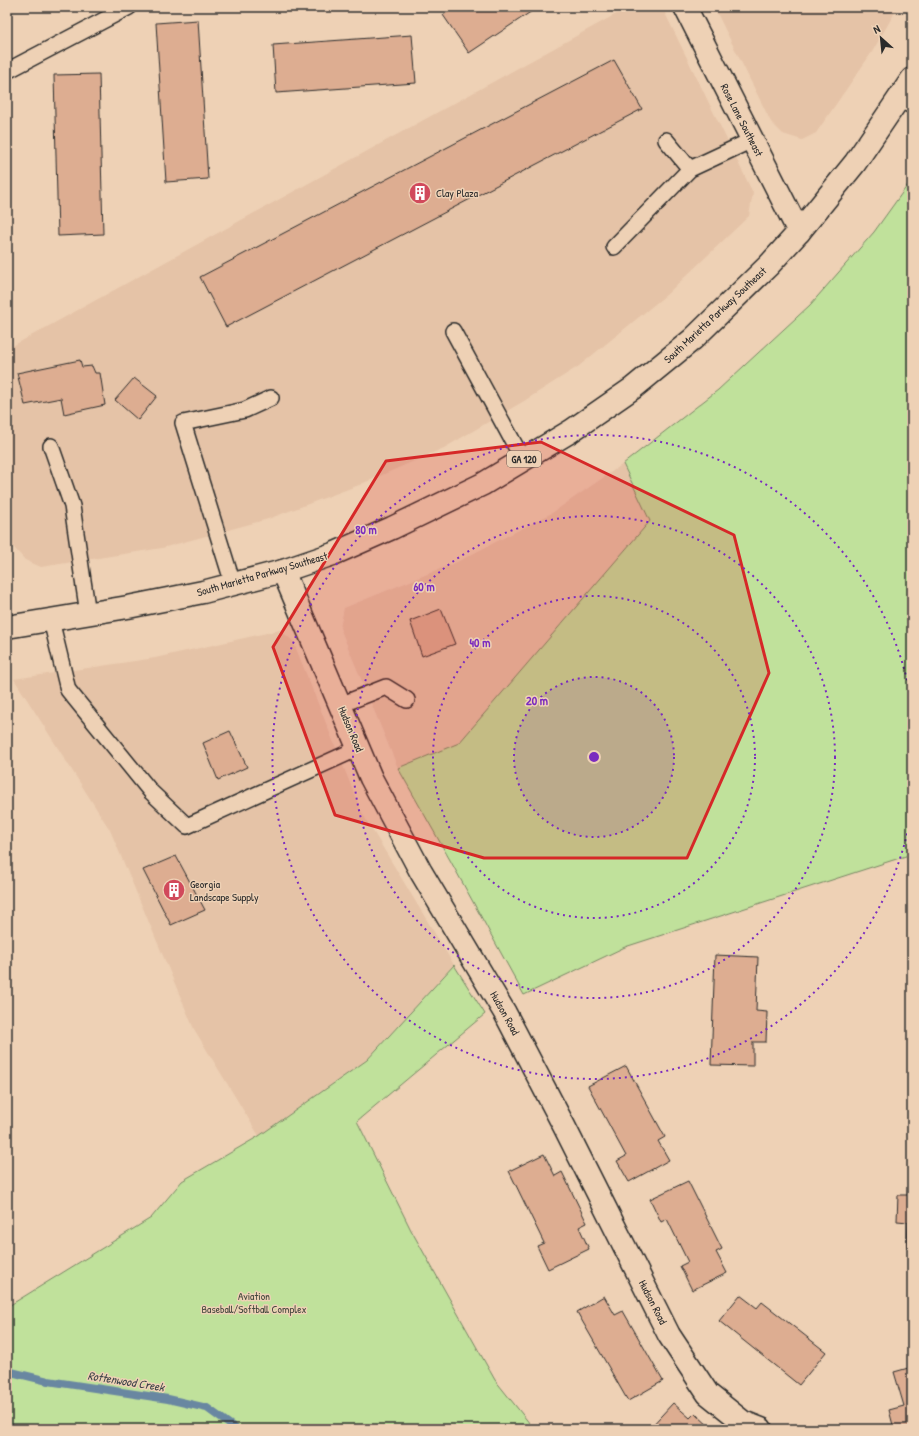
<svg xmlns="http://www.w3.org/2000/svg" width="919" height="1436" viewBox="0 0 919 1436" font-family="'Patrick Hand',sans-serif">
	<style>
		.built { fill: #e5c3a7 }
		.green { fill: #c0e19b; stroke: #768663 }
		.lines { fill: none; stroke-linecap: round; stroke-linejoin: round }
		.stream { stroke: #6987a1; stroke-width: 8 }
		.building { fill: #ddad91; stroke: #2b2b2b }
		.lane-casing { stroke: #2b2b2b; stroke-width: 18 }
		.street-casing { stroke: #2b2b2b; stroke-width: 25 }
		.highway-casing { stroke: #2b2b2b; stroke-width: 25 }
		.lane { stroke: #eed1b5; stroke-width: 15 }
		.street { stroke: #eed1b5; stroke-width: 22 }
		.highway { stroke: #eed1b5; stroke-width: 22 }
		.marked { fill: #d62828; fill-opacity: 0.2; stroke: #d62828; stroke-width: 3; stroke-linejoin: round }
		.ring { fill: none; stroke: #7b2cbf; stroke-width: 2; stroke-dasharray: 2 4 }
		.labels { text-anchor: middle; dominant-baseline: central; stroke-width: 3; stroke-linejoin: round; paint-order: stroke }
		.shield { fill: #eed1b5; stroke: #665d54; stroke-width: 1 }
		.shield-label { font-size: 10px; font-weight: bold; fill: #2b2b2b }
		.street-label { font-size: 11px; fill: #2b2b2b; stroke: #eed1b5 }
		.poi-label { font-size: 11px; fill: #2b2b2b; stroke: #eed1b5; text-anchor: start }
		.park-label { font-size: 11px; fill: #41463c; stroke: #eed1b5 }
		.water-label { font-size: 12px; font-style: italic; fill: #3b4248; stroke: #eed1b5 }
		.centre { fill: #7b2cbf; stroke: #eed1b5; stroke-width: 2 }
		.ring-label { font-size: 12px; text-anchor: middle; font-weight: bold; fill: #7b2cbf; stroke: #eed1b5; stroke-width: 3; stroke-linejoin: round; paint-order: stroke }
	</style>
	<rect width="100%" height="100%" fill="#eed1b5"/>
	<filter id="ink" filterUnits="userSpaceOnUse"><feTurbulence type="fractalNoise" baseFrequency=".025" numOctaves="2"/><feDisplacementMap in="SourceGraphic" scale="8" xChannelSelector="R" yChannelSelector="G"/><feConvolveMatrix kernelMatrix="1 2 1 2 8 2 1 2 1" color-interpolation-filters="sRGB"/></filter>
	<g filter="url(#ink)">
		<path class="built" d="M629,7H662L753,193L749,216L666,295L579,366L524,401L444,448L359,485L268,519L162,548L41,567L25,560L7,540V349Z
			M714,7H898L872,52L816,133L802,140L783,134L771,122Z
			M623,464L650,521L459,743L398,768L340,628L344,608L457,562L552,513Z
			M280,630L293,641L362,813L454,965L367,1060L259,1136L194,1029L110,830L14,679L155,658Z"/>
		<path class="green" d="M912,179V854L625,947L524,995L450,860L398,768L459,743L650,521L623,464L718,390L810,305L874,232Z
			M454,965L485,1014L357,1121L411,1230L495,1380L534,1429H7V1307L151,1218L182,1181L259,1136L367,1060Z"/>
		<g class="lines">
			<path class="stream" d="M7,1371L48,1381L168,1399L207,1408L236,1429"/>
		</g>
		<path class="building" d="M455,7H538L469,53L443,15Z
			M198,20L208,179L166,182L156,23Z
			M412,35L416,83L276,93L273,45Z
			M614,60L642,109L226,327L200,277Z
			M99,74L103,234L58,236L54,75Z
			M80,360L82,367L92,366L95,373H100L105,405L64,414L61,398L25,405L17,373Z
			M134,378L157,396L138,420L115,400Z
			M441,609L455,644L422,656L410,621Z
			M230,731L247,767L218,780L203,743Z
			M176,856L205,910L171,925L143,870Z
			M715,955L758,957L756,1011L767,1012L766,1042H753V1066L711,1065Z
			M626,1066L665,1137L658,1141L669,1160L629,1182L617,1161L626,1156L588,1086Z
			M544,1154L555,1176L562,1172L587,1223L579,1227L589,1249L548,1269L537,1246L544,1243L509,1171Z
			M909,1170H912V1248H907L908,1222L897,1221L898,1195H908Z
			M688,1181L722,1249L716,1252L727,1273L692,1290L680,1266L688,1262L667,1219L661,1222L650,1199Z
			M740,1295L757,1308L762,1302L826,1352L799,1385L719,1321Z
			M604,1296L615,1315L623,1311L663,1381L628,1401L577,1312Z
			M912,1367V1426L902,1429H894L889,1410L904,1406L894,1372Z
			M673,1403L690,1418L695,1413L712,1429H649Z"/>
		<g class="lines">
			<g class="lane-casing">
				<path id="lane" d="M7,71L129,7
					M898,99L912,106
					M666,140L690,169
					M614,247L690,169L752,140
					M453,331L523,460
					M51,446L72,506L88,614
					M233,584L183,423L245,410L271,398
					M51,620L68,690L151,792L187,826L359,748
					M340,705L386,687L407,700"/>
			</g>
			<g class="street-casing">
				<path id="street" d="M685,7L799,232
					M283,571L371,778L421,872L505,1013L564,1126L669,1335L708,1394L743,1422L761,1429"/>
			</g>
			<g class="highway-casing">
				<path id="highway" d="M7,627L128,607L203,592L283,571L333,554L392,528L483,484L571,431L633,388L693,339L769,265L799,232L855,163L912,79"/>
			</g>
			<use href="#lane" class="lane"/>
			<use href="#street" class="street"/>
			<use href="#highway" class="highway"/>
		</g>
	</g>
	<path class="marked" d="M541,442L734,535L769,673L687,858H484L335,815L273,647L386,461Z"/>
	<circle cx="594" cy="757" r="80" fill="#7b2cbf" fill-opacity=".12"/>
	<g class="ring">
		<circle cx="594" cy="757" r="80"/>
		<circle cx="594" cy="757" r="161"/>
		<circle cx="594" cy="757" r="241"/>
		<path d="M912 810A322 322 0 1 1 912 704"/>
	</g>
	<defs>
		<g id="building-disc" transform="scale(1.15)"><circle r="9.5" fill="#d1495b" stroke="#eed1b5"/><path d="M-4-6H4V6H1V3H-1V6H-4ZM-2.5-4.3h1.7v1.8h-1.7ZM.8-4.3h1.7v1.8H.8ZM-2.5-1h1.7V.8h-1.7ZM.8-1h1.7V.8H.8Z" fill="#fff"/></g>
	</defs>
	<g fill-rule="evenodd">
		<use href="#building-disc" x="420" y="193"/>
		<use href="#building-disc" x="174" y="890"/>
	</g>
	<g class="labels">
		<rect class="shield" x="507" y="451" width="34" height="16" rx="3"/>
		<g class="shield-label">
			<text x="524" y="459">GA 120</text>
		</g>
		<g class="street-label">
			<text transform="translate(742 120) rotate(63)">Rose Lane Southeast</text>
			<text transform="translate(715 315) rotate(-43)">South Marietta Parkway Southeast</text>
			<text transform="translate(262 574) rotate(-16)">South Marietta Parkway Southeast</text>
			<text transform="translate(351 729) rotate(67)">Hudson Road</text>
			<text transform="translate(505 1013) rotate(61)">Hudson Road</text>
			<text transform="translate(653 1302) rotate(63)">Hudson Road</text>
		</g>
		<g class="poi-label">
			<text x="436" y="193">Clay Plaza</text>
			<text x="190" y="884">Georgia<tspan x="190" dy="13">Landscape Supply</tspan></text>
		</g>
		<g class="park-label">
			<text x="254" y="1296">Aviation<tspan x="254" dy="13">Baseball/Softball Complex</tspan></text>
		</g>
		<g class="water-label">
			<text transform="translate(126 1381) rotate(9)">Rottenwood Creek</text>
		</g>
	</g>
	<circle cx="594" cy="757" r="6" class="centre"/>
	<g class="ring-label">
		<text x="366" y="534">80 m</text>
		<text x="424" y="591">60 m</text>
		<text x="480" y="647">40 m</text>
		<text x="537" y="705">20 m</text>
	</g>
	<rect width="919" height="1436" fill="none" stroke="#eed1b5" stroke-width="24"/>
	<rect x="12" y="12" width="895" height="1412" fill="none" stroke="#2b2b2b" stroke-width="1.5" filter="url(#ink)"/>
	<g transform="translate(881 38) rotate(333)" stroke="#eed1b5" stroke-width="3" paint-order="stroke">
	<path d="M0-3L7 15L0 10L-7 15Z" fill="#2b2b2b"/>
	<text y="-6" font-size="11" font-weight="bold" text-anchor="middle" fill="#2b2b2b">N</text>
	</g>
</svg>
